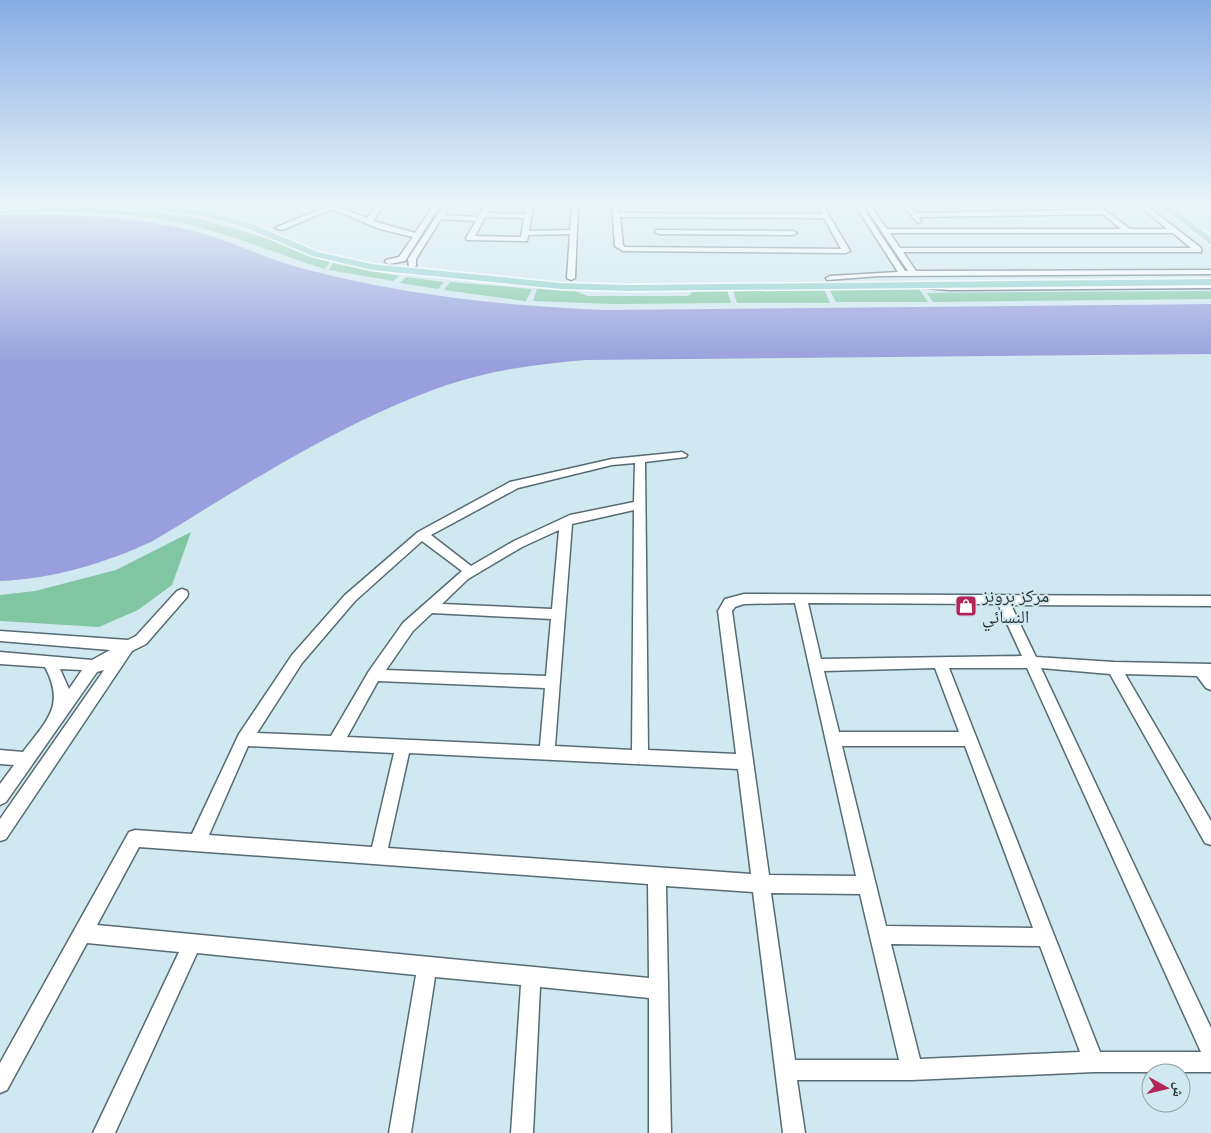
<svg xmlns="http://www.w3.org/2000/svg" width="1211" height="1133" viewBox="0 0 1211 1133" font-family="'Fira Sans Condensed','Noto Naskh Arabic',sans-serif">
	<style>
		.green { fill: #81c6a3 }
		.water { fill: #989fdc }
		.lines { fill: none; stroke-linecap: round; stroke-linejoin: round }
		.minor-casing { stroke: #566b72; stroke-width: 3 }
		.major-casing { stroke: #fff; stroke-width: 3 }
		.minor { fill: #fff; fill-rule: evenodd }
		.major { fill: #8dcecb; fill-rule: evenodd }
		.labels { text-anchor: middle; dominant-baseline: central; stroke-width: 4; stroke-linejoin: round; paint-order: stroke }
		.poi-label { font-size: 18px; fill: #2a3336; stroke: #d0e8f0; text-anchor: start }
	</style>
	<rect width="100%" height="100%" fill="#d0e8f0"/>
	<path class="green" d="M49,207L97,208L95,210C99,211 107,211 110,208L166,211L182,214L279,242L330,262L325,269C279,255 234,235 186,224C126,211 62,210 0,213V209Z
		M333,263L399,276L393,281L329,270Z
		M406,277L444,282L438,289L400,283Z
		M450,282L532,289L526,301H524L444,290Z
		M537,289L575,291L588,296H688L691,294L690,293L698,290H727L731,303L613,304L533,301Z
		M824,289L830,303H737L733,290Z
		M829,289H919L928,302H836Z
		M1211,291V299L933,302L927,293Z
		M191,532L172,585L138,610L99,627L0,621V595L35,591L116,570Z"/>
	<path class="water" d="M25,214C85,215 144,217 201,233C235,243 267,259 301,268C401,295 504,306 607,310L1211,304V354L585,360C538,364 491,370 447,385C345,420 245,485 153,541C106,563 53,579 0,581V215Z"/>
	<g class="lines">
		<g class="minor-casing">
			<path id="minor" d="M324,205H333L367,218L377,205H384L373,221L415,233L434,205H440L405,261L389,264L385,262L386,260L399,257L413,237L380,229L332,209L282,230L275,228L326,207Z
				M444,205H450L444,215L478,217L485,205H491L487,213L525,214L527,205H533L529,231L570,230L572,205H578L575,278L571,280L567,278L570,234L528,235L527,241H524L467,240L466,238L476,221L441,219L416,259V266L409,268L408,259ZM485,217L524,218L521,237L475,236Z
				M612,205H618L619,213L822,214L817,205H823L850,251L846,253L623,251L615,246ZM620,217L824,218L841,249L625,247L623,245Z
				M855,205H861L905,271H908L864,205H870L887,229H1121L1103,214L918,217L921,221L918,223L902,205H909L915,213L1098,210L1095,207L1098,205L1130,229H1167L1139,205H1146L1201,248V252H903L916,271L1211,270V274L879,276L827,280L826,278L830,276L898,272ZM890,233H1173L1191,248H900Z
				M656,230L793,231L797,233L793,235L659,234L655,232Z
				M923,284H1211V288L950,290L926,288H923Z
				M682,452L687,455L686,457L645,462L648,750L736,754L718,611L725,599L744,594L1211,596V606L1011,605L1036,657L1114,662L1211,664V690L1206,688L1197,676L1125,674L1211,821V845L1205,843L1110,674L1041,668L1211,1028V1072H1094L912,1080H797L805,1133H783L753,892L666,886L671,1133H649V998L540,987L533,1133H511L521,985L435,977L411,1133H389L416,975L197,953L115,1133H93L179,952L87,943L7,1090L0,1093V1063L129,832L135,830L192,834L239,734L292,655L345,595L418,532L510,482L612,459ZM635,463L634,502L570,515L514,541L471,566L431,535L518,488L612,465ZM634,510L632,750L555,746L572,524ZM559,530L552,609L442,604L468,579L522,547ZM422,541L462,571L403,623L369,671L331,736L257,733L302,663L355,601ZM795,603L856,876L769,875L732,611L735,607L744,604ZM808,603L998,604L1022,656L821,659ZM432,613L551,619L546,676L386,670L413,631ZM935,668L959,732H839L824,671ZM949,668H1027L1201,1052H1100ZM378,681L545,688L540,746L347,737ZM248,746L394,753L372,847L209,835ZM842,746H965L1033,928L886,926ZM409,753L738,769L751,874L388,848ZM139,847L648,884L649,978L97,925ZM771,893L860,894L899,1060H795ZM891,944L1040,946L1080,1052L920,1059Z
				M182,589L187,591L188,594L187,597L146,644L132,651L6,839L0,841V819L104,670L97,672L6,802L0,805V784L14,765L0,764V750L23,752C46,721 66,706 45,667L0,664V652L92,660L110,650L0,641V631L128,640L136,636L177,591ZM60,669L82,670L69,689Z"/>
		</g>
		<g class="major-casing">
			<path id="major" d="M0,205H42L38,208L0,209Z
				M101,205H156L201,210L250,223L318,252L372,264L561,283L629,285L1211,279V285L629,291L561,289L372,270L312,256L244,227L201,216L161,211L105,208Z
				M1159,205H1169L1211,237V245Z"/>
		</g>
		<use href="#minor" class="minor"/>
		<use href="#major" class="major"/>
	</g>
	<linearGradient id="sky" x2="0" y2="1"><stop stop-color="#88ace3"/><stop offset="0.56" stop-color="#eaf5f8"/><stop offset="1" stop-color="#eaf5f8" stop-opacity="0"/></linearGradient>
	<rect width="1211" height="364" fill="url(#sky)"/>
	<defs>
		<g id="shop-square" transform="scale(1.125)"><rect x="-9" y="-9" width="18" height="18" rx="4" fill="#b42557" stroke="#d0e8f0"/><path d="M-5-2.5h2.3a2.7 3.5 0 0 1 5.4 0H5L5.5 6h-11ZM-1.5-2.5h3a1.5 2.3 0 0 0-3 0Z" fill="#fff"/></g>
	</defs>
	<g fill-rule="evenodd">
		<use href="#shop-square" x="966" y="606"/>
	</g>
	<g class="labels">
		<g class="poi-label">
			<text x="982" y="596">مركز برونز<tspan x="982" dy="21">النسائي</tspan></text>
		</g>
	</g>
	<g transform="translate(1166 1088) rotate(98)"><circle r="24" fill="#d0e8f0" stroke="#8ea0a6"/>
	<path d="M0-4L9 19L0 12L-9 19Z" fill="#b42557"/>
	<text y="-8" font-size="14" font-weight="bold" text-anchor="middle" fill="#2a3336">ش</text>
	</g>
</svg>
